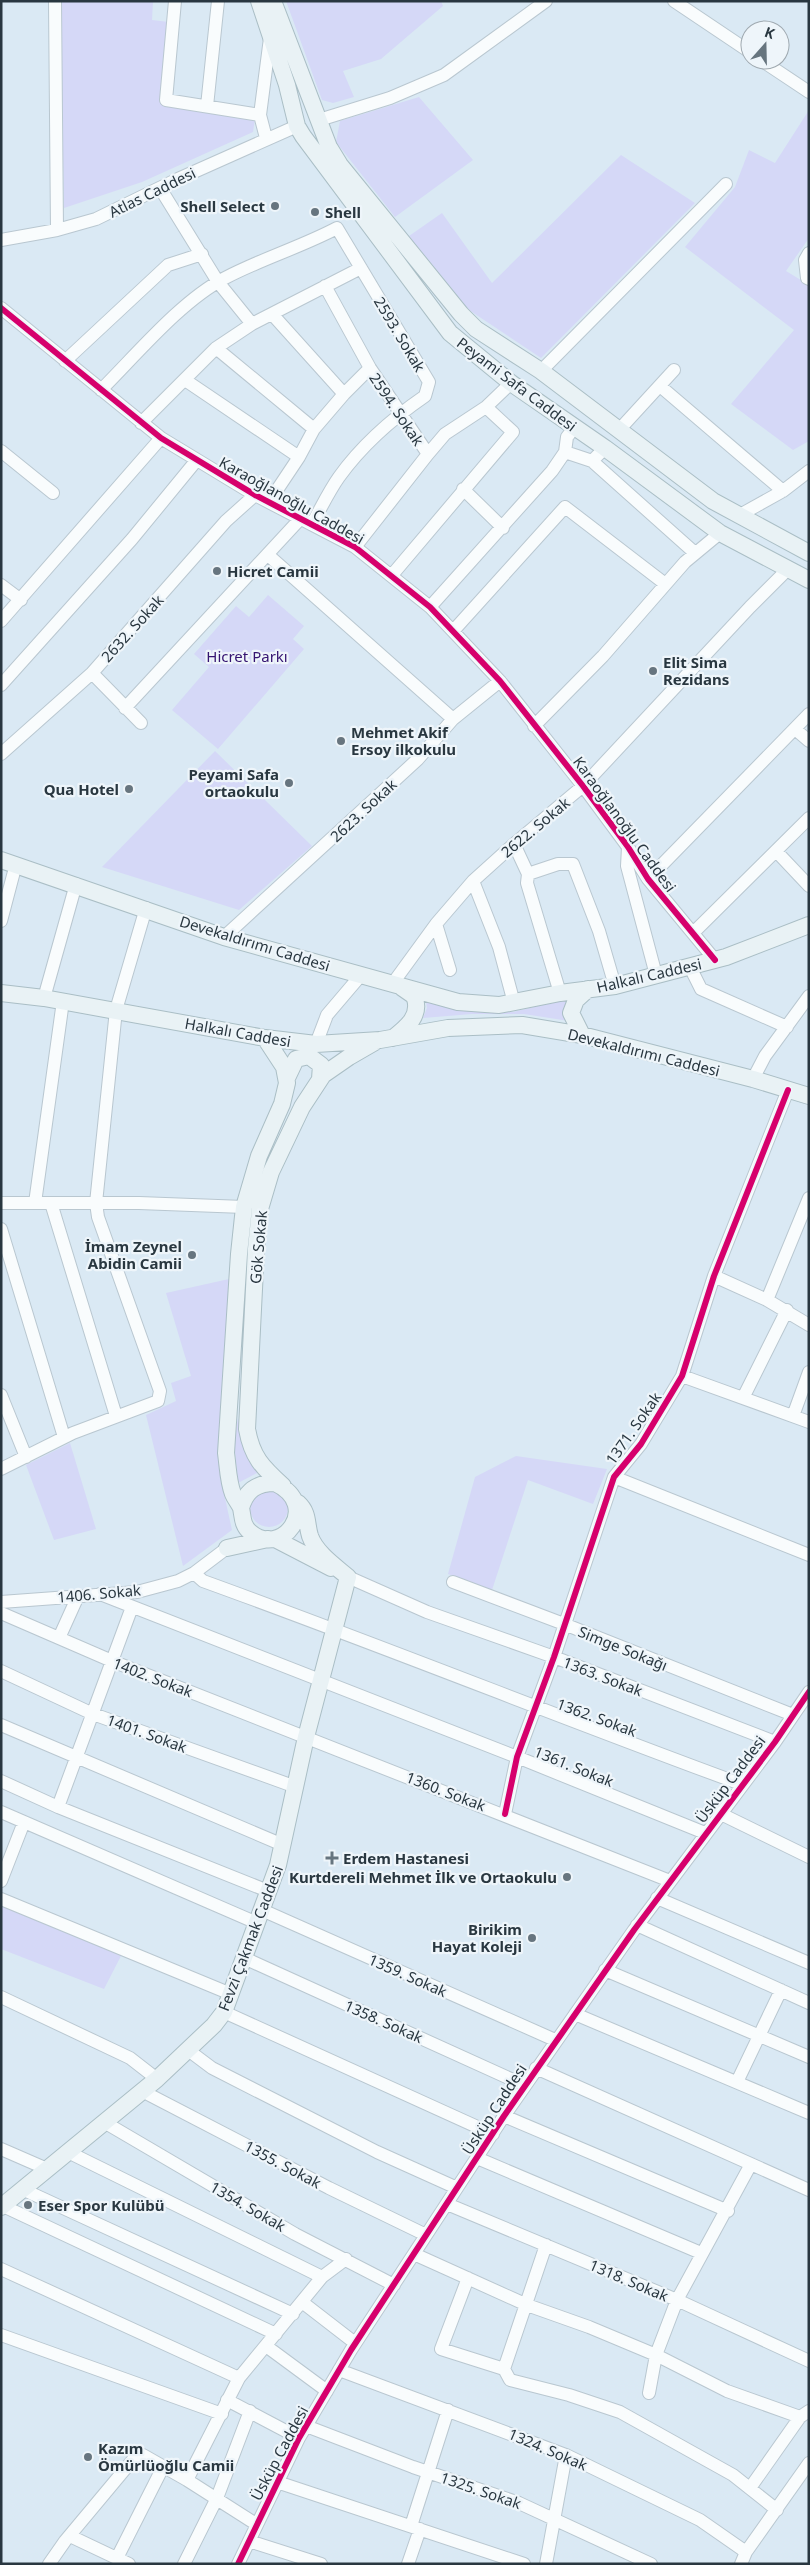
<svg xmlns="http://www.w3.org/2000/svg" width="810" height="2565" viewBox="0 0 810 2565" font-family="'Noto Sans',sans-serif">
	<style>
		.green { fill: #d5d8f7 }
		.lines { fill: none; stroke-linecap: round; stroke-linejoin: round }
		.minor-casing { stroke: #b9c7d0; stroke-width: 14 }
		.major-casing { stroke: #aabec5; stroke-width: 18 }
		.minor { stroke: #f9fcfd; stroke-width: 12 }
		.major { stroke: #e9f2f5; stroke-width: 16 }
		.cycleway-casing { stroke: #eef5fa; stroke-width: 9 }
		.cycleway { stroke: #d6006c; stroke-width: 6 }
		.poi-dot { fill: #67757f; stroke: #eef5fa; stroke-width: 2 }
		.labels { text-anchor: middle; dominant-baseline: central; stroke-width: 4.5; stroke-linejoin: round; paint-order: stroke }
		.street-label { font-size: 15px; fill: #293740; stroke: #eef5fa }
		.poi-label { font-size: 15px; font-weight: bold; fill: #293740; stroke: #eef5fa; text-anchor: start }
		.park-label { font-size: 15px; fill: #351471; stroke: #eef5fa }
	</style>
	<rect width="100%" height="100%" fill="#dae9f4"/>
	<path class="green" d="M60,1H153L152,20L169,22L163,103L255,119L253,132L142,182L64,208Z
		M286,1H441L443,6L381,59L343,71L354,97L333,103L322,100Z
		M419,97L473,160L395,217L336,142L340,121Z
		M809,110V238L786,271L809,285V441L793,450L731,404L794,330L685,247L735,187L749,150L775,163Z
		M621,155L695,203L541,358L469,310L409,236L442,213L492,283Z
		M268,595L304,626L293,639L304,649L218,749L172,710L209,667L194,654L236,606L249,617Z
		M215,751L312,846L239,910L102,867Z
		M567,999L569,1021L524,1014H472L423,1018L427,1008L426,1001L459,1010L513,1012Z
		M229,1279L221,1480L232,1530L183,1566L146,1415L176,1401L171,1383L191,1376L166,1293Z
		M238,1418L243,1445L259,1472L238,1483L234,1441Z
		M70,1443L96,1529L54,1540L26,1465Z
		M516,1456L607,1469L593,1504L528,1480L492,1590L448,1574L475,1477Z
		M250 1508a19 19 0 1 1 38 0a19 19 0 1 1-38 0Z
		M1,1902L122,1954L104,1989L1,1949Z"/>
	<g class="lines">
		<g class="minor-casing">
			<path id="minor" d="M55,1L57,230
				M175,1L166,100L260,115
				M674,1L750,52
				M761,60L809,92
				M207,106L218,1
				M319,120L390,98L444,75L546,1
				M266,138L260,115L270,38
				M160,188L218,282L252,324
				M1,240L57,230L96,219L178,179L297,126
				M809,253L805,260L807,278L809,279
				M325,286L370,368L428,454L355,547
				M1,308L161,438L255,495L355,547L430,607L500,681L583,786L628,847L648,879L715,960
				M272,314L344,394
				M216,348L314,429
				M65,361L168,265L202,254
				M541,371L726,184
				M185,380L299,457
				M660,386L783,491
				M101,390C137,354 181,301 225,278C261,259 301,247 337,228L429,382L425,396C393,418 362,445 339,477C329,491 321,508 312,524
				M141,423L216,348L252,324L361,268
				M619,430L674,370
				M605,448L592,461L695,553
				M1,451L53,493
				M565,452L592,461
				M428,454L445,434L486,407
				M463,489L503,528
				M269,502L299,457L314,429L344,394L370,368
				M738,516L783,491L809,471
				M268,555L453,719
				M392,575L513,432L486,407L511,383
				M1,585L21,600
				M430,607L552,471L565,452L567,437L574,428
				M1,621L161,438
				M454,630L565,507L664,583
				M92,673L141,723
				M1,685L132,539L196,461
				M125,708L301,518
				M534,726L603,656L685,562L720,533
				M795,729L809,741
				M1,754L92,673L226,521L255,495
				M514,844L528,874
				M628,847L627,866L656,975
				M776,851L809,886
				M648,879L809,714
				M473,881L499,947L514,1003
				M1,921L16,864
				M436,924L450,970
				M693,933L809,818
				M224,937L418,759L453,719L500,681
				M690,967L701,989L787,1027
				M393,983L436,924L473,881L514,844L583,786L750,607L788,569
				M560,993L527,883L528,874L558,864H573L599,931L615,986
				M44,998L76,884
				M316,1044L327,1015L361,975
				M753,1079L765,1056L809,996
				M1,1203H139L244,1207
				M35,1203L63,1001
				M51,1203L116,1416
				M1,1229L64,1437
				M714,1276L767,1300L809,1325
				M767,1300L809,1198
				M682,1376L809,1422
				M1,1395L26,1457
				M743,1398L787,1310
				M793,1416L809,1372
				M1,1469L73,1433L158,1401L160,1391L98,1217L96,1203L116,1010L146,908
				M614,1477L809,1555
				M194,1573L203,1581C383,1646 561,1718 741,1784
				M348,1577L427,1612L554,1657L775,1742
				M453,1582L564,1624L793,1715
				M100,1594L517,1757L705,1833
				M1,1602L137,1592L178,1581L194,1573L227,1548
				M1,1613L112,1661L670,1881
				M59,1638L78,1596
				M1,1671L93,1714L296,1787
				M1,1725L283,1845
				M1,1781L58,1807L268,1891
				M58,1807L132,1607
				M1,1812L257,1923
				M719,1813L809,1857
				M505,1814L517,1757L554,1657L614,1477L641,1444L682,1376L714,1276L788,1090
				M1,1881L24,1822
				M657,1898L809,1963
				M1,1899L231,1994
				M262,1910L555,2040
				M637,1925L809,2003
				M244,1958L524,2085
				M605,1970L809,2057
				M1,1997L130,2058L157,2079
				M224,2012L493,2134
				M575,2014L809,2113
				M188,2050L212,2068L377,2152L457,2188
				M536,2068L809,2190
				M737,2082L781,1990
				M142,2091L329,2188L426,2235
				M504,2116L728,2211
				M104,2122L295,2234L394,2285
				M1,2149L47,2169
				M68,2152L322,2277
				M477,2158L701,2253
				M22,2189L293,2314
				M447,2204L677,2300L809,2361
				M1,2205L276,2334
				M546,2245L504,2369L510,2380L569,2395L620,2412L733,2475L777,2510
				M414,2254L527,2305L589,2327L656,2355L727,2391L800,2417L809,2411
				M1,2269L239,2378
				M468,2278L441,2349L504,2369
				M302,2302L355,2343
				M1,2335L222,2414
				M266,2346L327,2391
				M339,2370L566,2455L700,2520L746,2552
				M649,2393L656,2355L677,2300L751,2164
				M227,2400L299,2438
				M306,2426L413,2467L519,2503L651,2564
				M187,2480L239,2378L322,2277L346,2259
				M277,2482L524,2564
				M750,2488L800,2417
				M411,2526L448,2410
				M70,2536L129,2564
				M249,2541L321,2564
				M117,2558L163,2467
				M49,2564L65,2541L136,2456L143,2455L187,2480L256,2524
				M184,2564L217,2498L250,2411
				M238,2564L299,2438L351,2350L504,2116L634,1930L775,1742L809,1692
				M408,2564L420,2529
				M546,2564L566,2455
				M741,2564L746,2552L809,2463"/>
		</g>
		<g class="major-casing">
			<path id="major" d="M259,1L287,85L297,126L303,136L450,333L511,383L605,448L720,533L809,580
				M273,1L329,147L340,165L461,314L476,329L541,371L713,501L809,553
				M1,860L224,937L458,1002L499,1005L560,993L615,986L726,957L809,925
				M1,993L44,998L265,1038L316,1044L380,1040L448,1028L522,1025L582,1035L753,1079L809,1096
				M582,1035L571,1013L576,1000L588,989
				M393,1038C407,1027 422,1015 414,996L401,987
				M287,1078L296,1059L309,1056L321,1065L320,1079
				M283,1486C262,1467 252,1457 247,1429L256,1249L260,1209L271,1172L302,1107L323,1075L349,1057L375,1042
				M298,1503C309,1513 306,1523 310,1536C316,1553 335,1566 348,1577
				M241,1508C246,1490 257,1483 275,1483C323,1506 281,1559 250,1532C242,1525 243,1517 241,1508C239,1503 235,1499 233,1494C228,1481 228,1467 226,1453L239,1254L244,1207L259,1156L282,1104L287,1083L284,1067L265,1038
				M275,1539L331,1568
				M227,1548L268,1539
				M1,2207L157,2079L214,2025L224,2012L278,1865L306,1737L348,1577"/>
		</g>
		<use href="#minor" class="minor"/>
		<use href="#major" class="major"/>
		<g class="cycleway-casing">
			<path id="cycleway" d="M1,308L161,438L255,495L355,547L430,607L500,681L583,786L628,847L648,879L715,960
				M505,1814L517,1757L554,1657L614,1477L641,1444L682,1376L714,1276L788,1090
				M238,2564L299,2438L351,2350L504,2116L634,1930L775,1742L809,1692"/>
		</g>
		<use href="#cycleway" class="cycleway"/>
	</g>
	<g class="poi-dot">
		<circle cx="275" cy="206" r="5"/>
		<circle cx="315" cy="212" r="5"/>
		<circle cx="217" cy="571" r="5"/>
		<circle cx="653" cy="671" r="5"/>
		<circle cx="341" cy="741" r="5"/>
		<circle cx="289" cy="783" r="5"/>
		<circle cx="129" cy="789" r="5"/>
		<circle cx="192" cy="1255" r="5"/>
		<path d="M329.5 1850.5h5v5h5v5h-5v5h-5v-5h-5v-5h5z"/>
		<circle cx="567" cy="1877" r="5"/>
		<circle cx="532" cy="1938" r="5"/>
		<circle cx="28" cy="2205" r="5"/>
		<circle cx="88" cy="2457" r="5"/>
	</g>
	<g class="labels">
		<g class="street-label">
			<text transform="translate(152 192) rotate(-26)">Atlas Caddesi</text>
			<text transform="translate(400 334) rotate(59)">2593. Sokak</text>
			<text transform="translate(517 384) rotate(37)">Peyami Safa Caddesi</text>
			<text transform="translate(397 409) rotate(56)">2594. Sokak</text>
			<text transform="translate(292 500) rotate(29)">Karaoğlanoğlu Caddesi</text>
			<text transform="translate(132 628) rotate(-48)">2632. Sokak</text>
			<text transform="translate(363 810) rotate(-43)">2623. Sokak</text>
			<text transform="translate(625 824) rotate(54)">Karaoğlanoğlu Caddesi</text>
			<text transform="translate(535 827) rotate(-40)">2622. Sokak</text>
			<text transform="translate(255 943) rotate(17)">Devekaldırımı Caddesi</text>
			<text transform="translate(649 975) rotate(-13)">Halkalı Caddesi</text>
			<text transform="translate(238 1032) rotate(10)">Halkalı Caddesi</text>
			<text transform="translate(644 1052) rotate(14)">Devekaldırımı Caddesi</text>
			<text transform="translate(258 1247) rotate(-85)">Gök Sokak</text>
			<text transform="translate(633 1428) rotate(-55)">1371. Sokak</text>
			<text transform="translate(99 1593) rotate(-5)">1406. Sokak</text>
			<text transform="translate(623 1648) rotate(22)">Simge Sokağı</text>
			<text transform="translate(603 1676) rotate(21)">1363. Sokak</text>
			<text transform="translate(153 1677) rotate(21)">1402. Sokak</text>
			<text transform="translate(597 1717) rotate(20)">1362. Sokak</text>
			<text transform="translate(147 1733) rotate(20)">1401. Sokak</text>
			<text transform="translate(574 1766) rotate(22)">1361. Sokak</text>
			<text transform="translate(730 1779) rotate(-53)">Üsküp Caddesi</text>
			<text transform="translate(446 1791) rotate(21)">1360. Sokak</text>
			<text transform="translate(250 1938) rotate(-69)">Fevzi Çakmak Caddesi</text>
			<text transform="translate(408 1975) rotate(24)">1359. Sokak</text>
			<text transform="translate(384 2021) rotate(24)">1358. Sokak</text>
			<text transform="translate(494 2109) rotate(-57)">Üsküp Caddesi</text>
			<text transform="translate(283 2164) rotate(28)">1355. Sokak</text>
			<text transform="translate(248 2206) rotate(30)">1354. Sokak</text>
			<text transform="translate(629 2280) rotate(23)">1318. Sokak</text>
			<text transform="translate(548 2449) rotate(23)">1324. Sokak</text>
			<text transform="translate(279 2453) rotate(-62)">Üsküp Caddesi</text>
			<text transform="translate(481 2490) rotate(19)">1325. Sokak</text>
		</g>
		<g class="poi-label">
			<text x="265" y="206" text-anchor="end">Shell Select</text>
			<text x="325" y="212">Shell</text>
			<text x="227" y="571">Hicret Camii</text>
			<text x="663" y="662">Elit Sima<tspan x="663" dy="17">Rezidans</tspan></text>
			<text x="351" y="732">Mehmet Akif<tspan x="351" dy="17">Ersoy ilkokulu</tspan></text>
			<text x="279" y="774" text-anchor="end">Peyami Safa<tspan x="279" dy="17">ortaokulu</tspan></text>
			<text x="119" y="789" text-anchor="end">Qua Hotel</text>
			<text x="182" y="1246" text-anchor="end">İmam Zeynel<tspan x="182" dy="17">Abidin Camii</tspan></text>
			<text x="343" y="1858">Erdem Hastanesi</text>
			<text x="557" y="1877" text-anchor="end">Kurtdereli Mehmet İlk ve Ortaokulu</text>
			<text x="522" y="1929" text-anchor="end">Birikim<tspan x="522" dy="17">Hayat Koleji</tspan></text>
			<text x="38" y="2205">Eser Spor Kulübü</text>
			<text x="98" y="2448">Kazım<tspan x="98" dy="17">Ömürlüoğlu Camii</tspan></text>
		</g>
		<g class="park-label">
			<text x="247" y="656">Hicret Parkı</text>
		</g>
	</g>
	<rect width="810" height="2565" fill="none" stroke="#293740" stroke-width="5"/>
	<g transform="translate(765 45) rotate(20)"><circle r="24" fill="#eef5fa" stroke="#9fa9b0"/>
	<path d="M0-4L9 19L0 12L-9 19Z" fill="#67757f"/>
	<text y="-8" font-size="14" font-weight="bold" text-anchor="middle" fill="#293740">K</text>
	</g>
</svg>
